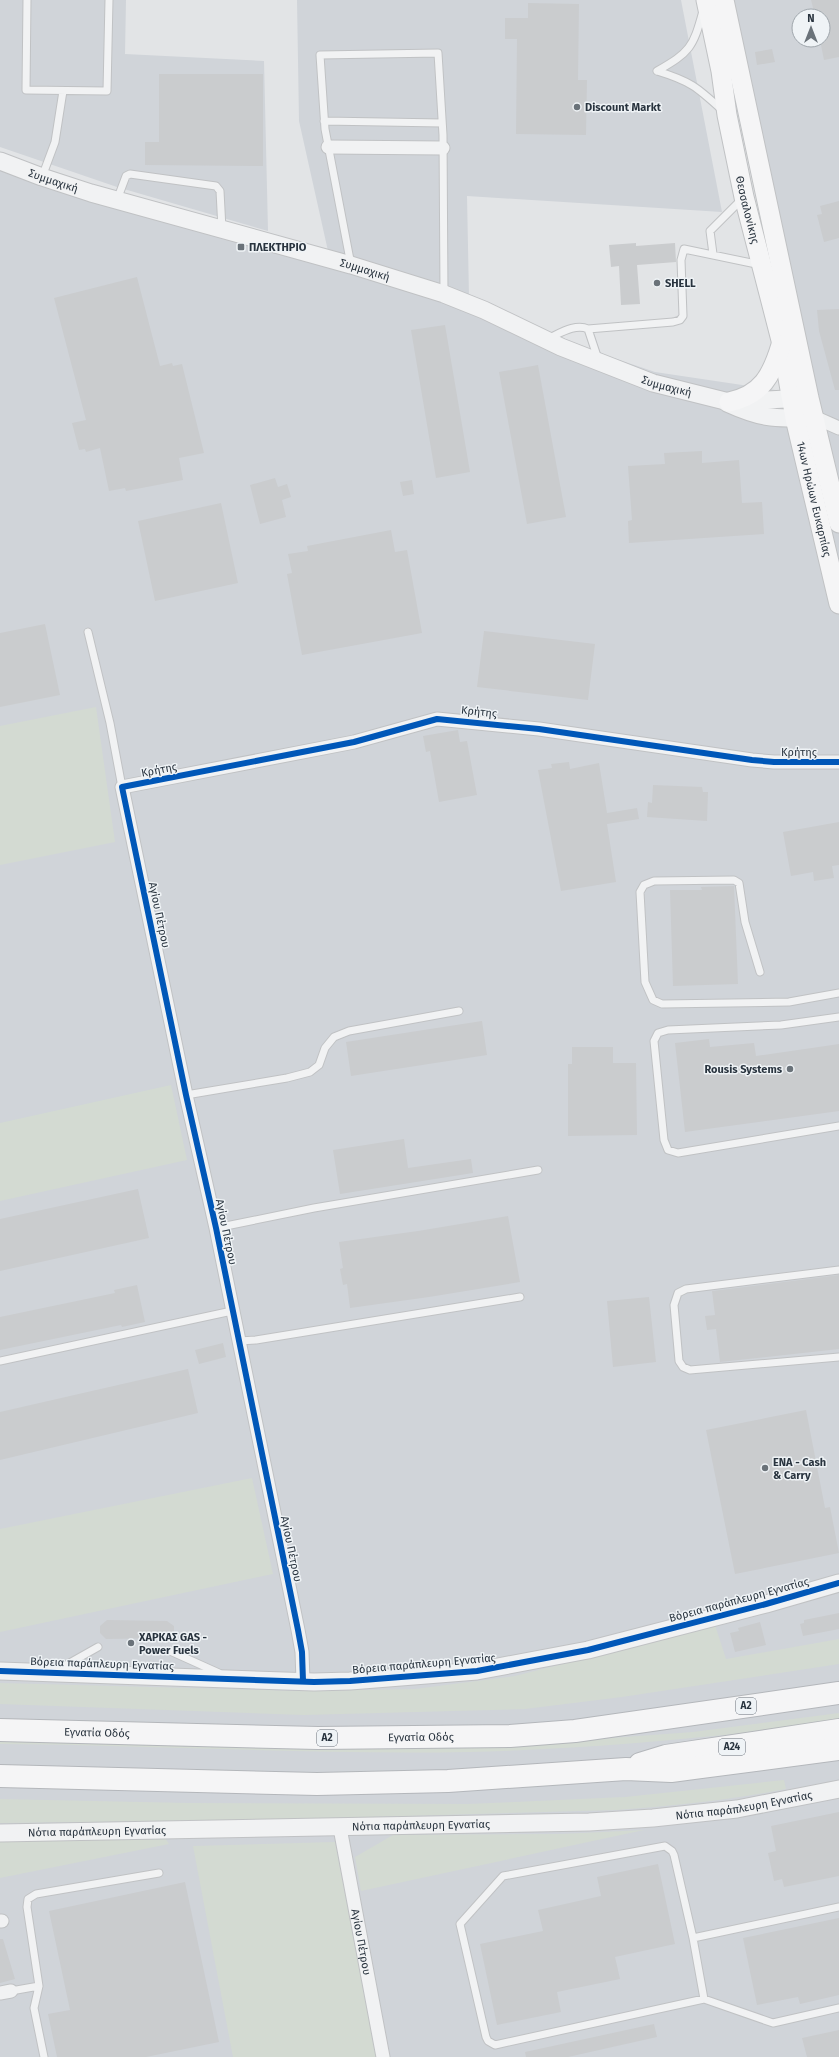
<svg xmlns="http://www.w3.org/2000/svg" width="839" height="2057" viewBox="0 0 839 2057" font-family="'Fira Sans',sans-serif">
	<style>
		.built { fill: #d0d4d9; fill-rule: evenodd }
		.green { fill: #d3dad2 }
		.building { fill: #caccce }
		.lines { fill: none; stroke-linecap: round; stroke-linejoin: round }
		.service-casing { stroke: #c0c2c4; stroke-width: 9 }
		.minor-casing { stroke: #c0c2c4; stroke-width: 15 }
		.tertiary-casing { stroke: #c0c2c4; stroke-width: 19 }
		.secondary-casing { stroke: #c0c2c4; stroke-width: 21 }
		.motorway-casing { stroke: #b4b7bb; stroke-width: 24 }
		.service { stroke: #f1f2f3; stroke-width: 7 }
		.minor { stroke: #f1f2f3; stroke-width: 13 }
		.tertiary { stroke: #f1f2f3; stroke-width: 17 }
		.secondary { stroke: #f5f5f6; stroke-width: 19 }
		.motorway { stroke: #f5f5f6; stroke-width: 22 }
		.cycleway-casing { stroke: #eff3f6; stroke-width: 8 }
		.cycleway { stroke: #0057b8; stroke-width: 6 }
		.poi-dot { fill: #6a7279; stroke: #eff3f6; stroke-width: 1.5 }
		.labels { text-anchor: middle; dominant-baseline: central; stroke-width: 3; stroke-linejoin: round; paint-order: stroke }
		.shield { fill: #eff3f6; stroke: #646d76; stroke-width: 1 }
		.shield-label { font-size: 10px; font-weight: bold; fill: #29343f }
		.poi-label { font-size: 11px; font-weight: bold; fill: #29343f; stroke: #eff3f6; text-anchor: start }
		.street-label { font-size: 11px; fill: #29343f; stroke: #eff3f6 }
	</style>
	<rect width="100%" height="100%" fill="#e2e4e6"/>
	<path class="built" d="M0,0H126L125,54L264,61L268,231L117,187L0,147Z
		M297,0H681L722,212L467,196L469,297L328,251L299,121Z
		M715,0H839V2057H0V163L442,300L655,372L795,393L757,193L741,127ZM799,16H823V40H799Z"/>
	<path class="green" d="M96,707L115,842L0,865V726Z
		M171,1085L187,1160L0,1201V1123Z
		M252,1478L273,1574L0,1632V1529Z
		M715,1625L726,1659L839,1639V1664L622,1697L525,1709L304,1715L0,1704V1683L301,1691L415,1689L515,1676Z
		M839,1713V1722C716,1737 593,1749 469,1752C312,1755 156,1745 0,1744V1737L543,1743L693,1732Z
		M784,1780L786,1789C730,1800 674,1806 617,1810L264,1820L0,1823V1799L188,1803L468,1804L625,1797Z
		M644,1830L361,1891L355,1857L393,1835L561,1834Z
		M165,1838L169,1844L0,1878V1839Z
		M335,1842L376,2057H233L193,1846Z"/>
	<path class="building" d="M811,0H839V57L824,60L820,40H823V16H815Z
		M528,3L579,4L578,80H587L586,135L516,134L517,39H505V18H528Z
		M772,49L775,62L757,65L755,52Z
		M159,74H263V166L145,165V142H159Z
		M839,201V238L824,242L817,215L822,214L820,206Z
		M636,243V246L675,243L676,262L637,265L640,304L621,305L619,266L611,267L609,245Z
		M137,277L160,366L172,363L173,366L182,364L204,453L179,458L183,480L126,491L125,488L109,491L100,448L86,452L85,449L79,450L72,423L86,420L54,298Z
		M839,309V390H835L819,331L817,310Z
		M445,325L470,472L436,478L411,330Z
		M538,365L566,517L527,524L499,372Z
		M702,451V463L739,460L742,503L762,502L764,534L629,543L628,521L632,520L628,466L665,464L664,453Z
		M275,478L278,487L287,484L291,497L282,500L286,517L260,524L250,485Z
		M412,480L414,494L403,496L400,482Z
		M221,503L238,583L155,601L138,521Z
		M391,530L395,552L407,550L422,633L302,655L287,574L292,573L288,554L308,551L307,546Z
		M45,624L60,695L0,707V633Z
		M484,631L595,644L588,700L477,687Z
		M458,730L460,742L467,741L477,795L439,802L430,751L426,752L423,736Z
		M569,762L570,769L599,763L607,813L637,808L639,819L607,824L616,882L561,891L538,770L552,768L551,764Z
		M653,785L702,787L703,792H708L707,821L647,817L648,802L652,803Z
		M839,822V865L832,866L834,878L814,881L813,872L791,876L783,832Z
		M734,886L738,984L673,986L670,890H702L701,887Z
		M482,1021L487,1055L351,1076L346,1042Z
		M709,1039L710,1047L754,1043L756,1056L839,1044V1111L685,1132L675,1043Z
		M572,1047H613V1063H636L637,1135L568,1136V1064H572Z
		M404,1139L408,1168L471,1159L473,1173L340,1194L333,1150Z
		M138,1189L149,1238L0,1271V1219Z
		M508,1216L520,1282L429,1297L350,1308L347,1284L343,1285L340,1269L343,1268L339,1242L418,1231Z
		M839,1275V1349L720,1362L716,1329L707,1330L705,1316L715,1315L712,1291Z
		M137,1285L145,1322L122,1327L121,1325L0,1350V1317L115,1293L114,1290Z
		M649,1297L656,1362L613,1367L607,1301Z
		M223,1343L226,1357L199,1364L195,1350Z
		M188,1369L198,1413L0,1460V1412Z
		M806,1410L825,1508L830,1507L839,1553L735,1574L706,1430Z
		M839,1613V1629L803,1636L800,1624L804,1623V1620Z
		M107,1620L167,1621L174,1626V1635L167,1638L106,1639L100,1633V1626Z
		M760,1622L766,1645L735,1652L730,1633L739,1631L738,1628Z
		M839,1812V1876L784,1887L782,1879L774,1881L768,1853L776,1851L771,1826Z
		M658,1864L675,1944L615,1957L620,1979L557,1992L561,2012L497,2025L480,1944L543,1931L538,1910L601,1896L597,1877Z
		M185,1882L219,2042L146,2057H57L48,2014L70,2010L49,1911Z
		M839,1918V1995L800,2004L798,1997L757,2005L743,1938Z
		M0,1939H3L15,1979L0,1983Z
		M654,2024L657,2037L568,2057H526L525,2052Z
		M839,2030V2057H807L802,2038Z"/>
	<g class="lines">
		<g class="service-casing">
			<path id="service" d="M27,0L26,90L107,91L109,0
				M657,71C690,52 693,48 703,11
				M657,71C690,81 697,87 722,110
				M324,121L442,123
				M42,177L55,142L63,91
				M117,200L126,176L130,174L216,186L220,191L222,229
				M713,254L710,231L743,198
				M351,265L325,129L320,55L438,53L443,135L444,294
				M588,329L673,322L680,320L683,316L681,260L684,249L761,265
				M547,339C559,334 575,323 588,329L598,359
				M88,632L110,723L122,787
				M760,972L745,922L739,883L734,880L654,881L644,885L640,892L645,982L653,1000L662,1004L789,1002L839,993
				M839,1017L781,1025L668,1030L658,1033L654,1041L664,1140L668,1150L678,1153L839,1126
				M186,1095L287,1078L310,1072L319,1065L325,1048L334,1037L349,1031L459,1011
				M216,1228L314,1208L538,1170
				M839,1270L686,1289L678,1293L674,1305L679,1361L683,1367L690,1370L839,1357
				M239,1341L256,1340L520,1297
				M0,1361L232,1311
				M170,1651L219,1673
				M59,1669L98,1647
				M693,1938L839,1907
				M11,1991L39,1986
				M704,1999L693,1938L674,1855L672,1851L665,1846L503,1876L460,1924L486,2037L488,2041L495,2045L704,1999L773,2023L839,2008
				M44,2057L34,2008L39,1986L27,1907L28,1899L36,1894L159,1873"/>
		</g>
		<g class="minor-casing">
			<g id="minor">
				<path d="M328,147L443,148"/>
				<path d="M814,417L839,428"/>
				<path d="M303,1681L302,1652L298,1630L216,1228L186,1095L122,787L354,742L437,719L539,729L752,760L774,762H839"/>
				<path id="s1" d="M340,1828L383,2057"/>
				<path d="M0,1921H2"/>
				<path d="M0,1993L11,1991"/>
			</g>
		</g>
		<g class="tertiary-casing">
			<g id="tertiary">
				<path id="s2" d="M0,161L42,177L91,193L351,265L444,294L484,310L561,347L653,383L729,402L805,398"/>
				<path d="M727,403C758,417 774,420 808,417"/>
				<path d="M0,1671L314,1682L350,1681L477,1671L588,1650L766,1604L839,1583"/>
				<path id="s3" d="M0,1833L589,1822L653,1818L737,1809L839,1789"/>
			</g>
		</g>
		<g class="secondary-casing">
			<g id="secondary">
				<path id="s4" d="M706,0L721,71L727,115L744,197L782,344L795,418L839,604"/>
				<path d="M724,0L809,398L839,523"/>
				<path d="M729,402C762,395 772,375 781,345"/>
			</g>
		</g>
		<g class="motorway-casing">
			<g id="motorway">
				<path id="s5" d="M0,1730L318,1738L510,1736L575,1731L839,1693"/>
				<path d="M640,1764L666,1756L839,1730"/>
				<path d="M0,1776L317,1784L448,1781L626,1769L671,1771L839,1749"/>
			</g>
		</g>
		<use href="#service" class="service"/>
		<use href="#minor" class="minor"/>
		<use href="#tertiary" class="tertiary"/>
		<use href="#secondary" class="secondary"/>
		<use href="#motorway" class="motorway"/>
		<g class="cycleway-casing">
			<path id="cycleway" d="M0,1671L314,1682L350,1681L477,1671L588,1650L766,1604L839,1583
				M303,1681L302,1652L298,1630L216,1228L186,1095L122,787L354,742L437,719L539,729L752,760L774,762H839"/>
		</g>
		<use href="#cycleway" class="cycleway"/>
	</g>
	<g class="poi-dot">
		<circle cx="577" cy="107" r="4"/>
		<rect x="237" y="243" width="8" height="8" rx="2"/>
		<circle cx="657" cy="283" r="4"/>
		<circle cx="790" cy="1069" r="4"/>
		<circle cx="765" cy="1468" r="4"/>
		<circle cx="131" cy="1643" r="4"/>
	</g>
	<g class="labels">
		<g class="shield">
			<rect x="736" y="1698" width="20" height="16" rx="3"/>
			<rect x="317" y="1730" width="20" height="16" rx="3"/>
			<rect x="719" y="1739" width="26" height="16" rx="3"/>
		</g>
		<g class="shield-label">
			<text x="746" y="1706">Α2</text>
			<text x="327" y="1738">Α2</text>
			<text x="732" y="1747">Α24</text>
		</g>
		<g class="poi-label">
			<text x="585" y="107">Discount Markt</text>
			<text x="249" y="247">ΠΛΕΚΤΗΡΙΟ</text>
			<text x="665" y="283">SHELL</text>
			<text x="782" y="1069" text-anchor="end">Rousis Systems</text>
			<text x="773" y="1462">ENA - Cash<tspan x="773" dy="13">&amp; Carry</tspan></text>
			<text x="139" y="1637">ΧΑΡΚΑΣ GAS -<tspan x="139" dy="13">Power Fuels</tspan></text>
		</g>
		<g class="street-label">
			<text stroke="none"><textPath href="#s2" startOffset="57">Συμμαχική</textPath></text>
			<text stroke="none"><textPath href="#s4" startOffset="214">Θεσσαλονίκης</textPath></text>
			<text stroke="none"><textPath href="#s2" startOffset="381">Συμμαχική</textPath></text>
			<text stroke="none"><textPath href="#s2" startOffset="705">Συμμαχική</textPath></text>
			<text stroke="none"><textPath href="#s4" startOffset="511">14ων Ηρώων Ευκαρπίας</textPath></text>
			<text transform="translate(479 712) rotate(6)">Κρήτης</text>
			<text x="799" y="752">Κρήτης</text>
			<text transform="translate(159 770) rotate(-11)">Κρήτης</text>
			<text transform="translate(159 915) rotate(78)">Αγίου Πέτρου</text>
			<text transform="translate(226 1232) rotate(78)">Αγίου Πέτρου</text>
			<text transform="translate(291 1549) rotate(78)">Αγίου Πέτρου</text>
			<text transform="translate(739 1600) rotate(-15)">Βόρεια παράπλευρη Εγνατίας</text>
			<text transform="translate(102 1664) rotate(2)">Βόρεια παράπλευρη Εγνατίας</text>
			<text transform="translate(424 1664) rotate(-5)">Βόρεια παράπλευρη Εγνατίας</text>
			<text stroke="none"><textPath href="#s5" startOffset="97">Εγνατία Οδός</textPath></text>
			<text stroke="none"><textPath href="#s5" startOffset="421">Εγνατία Οδός</textPath></text>
			<text stroke="none"><textPath href="#s3" startOffset="745">Νότια παράπλευρη Εγνατίας</textPath></text>
			<text stroke="none"><textPath href="#s3" startOffset="421">Νότια παράπλευρη Εγνατίας</textPath></text>
			<text stroke="none"><textPath href="#s3" startOffset="97">Νότια παράπλευρη Εγνατίας</textPath></text>
			<text stroke="none"><textPath href="#s1" startOffset="116">Αγίου Πέτρου</textPath></text>
		</g>
	</g>
	<g transform="translate(811 28)"><circle r="19" fill="#eff3f6" stroke="#a0a7ad"/>
	<path d="M0-3L7 15L0 10L-7 15Z" fill="#6a7279"/>
	<text y="-6" font-size="11" font-weight="bold" text-anchor="middle" fill="#29343f">N</text>
	</g>
</svg>
